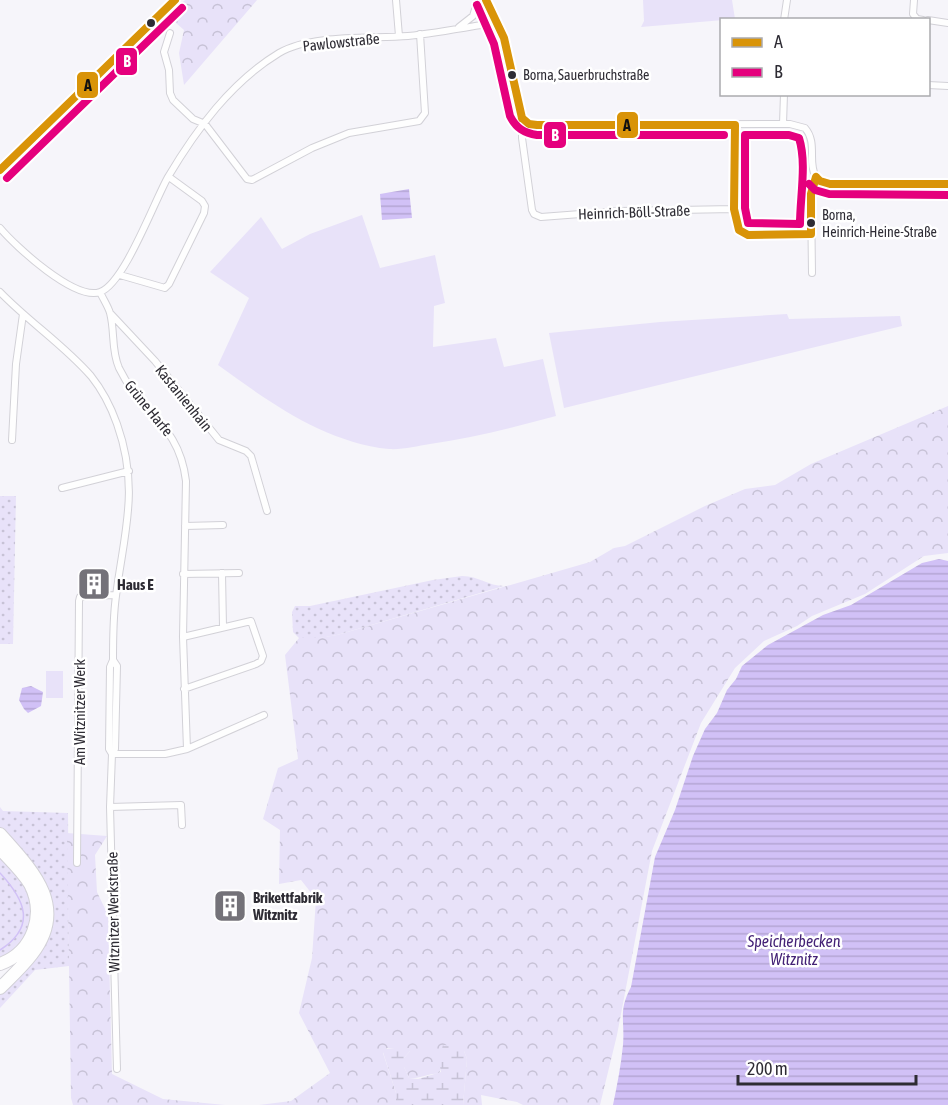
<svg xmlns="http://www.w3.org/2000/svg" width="948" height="1105" viewBox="0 0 948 1105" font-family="'Asap Condensed',sans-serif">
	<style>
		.grass { fill: url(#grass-dots) }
		.forest { fill: url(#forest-crowns) }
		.wetland { fill: url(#wetland-marsh) }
		.garden { fill: #e8e2f9 }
		.water { fill: url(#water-rules) }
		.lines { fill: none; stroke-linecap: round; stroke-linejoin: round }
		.stream { stroke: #d1c1f6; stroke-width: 1.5 }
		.minor-casing { stroke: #d2d1d7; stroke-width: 8 }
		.motorway-casing { stroke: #d2d1d7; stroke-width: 14 }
		.minor { stroke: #fefefe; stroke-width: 6 }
		.motorway { stroke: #fefefe; stroke-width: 12 }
		.bus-1-casing { stroke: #fff; stroke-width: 12 }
		.bus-2-casing { stroke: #fff; stroke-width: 12 }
		.bus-1 { stroke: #d99408; stroke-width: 8 }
		.bus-2 { stroke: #e5007d; stroke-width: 8 }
		.bus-dot { fill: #2e2c34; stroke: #fff; stroke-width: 2 }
		.labels { text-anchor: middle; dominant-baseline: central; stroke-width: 5; stroke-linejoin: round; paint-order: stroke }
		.bus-label { font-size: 14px; fill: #2e2c34; stroke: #fff; text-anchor: start }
		.street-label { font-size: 15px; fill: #2e2c34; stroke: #fff }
		.poi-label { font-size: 15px; font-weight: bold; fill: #2e2c34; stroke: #fff; text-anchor: start }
		.water-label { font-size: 16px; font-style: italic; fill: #442276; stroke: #fff }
		.line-badge { stroke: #fff; stroke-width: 2 }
		.badge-label { font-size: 16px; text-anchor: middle; font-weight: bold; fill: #fff }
		.pale-badge-label { font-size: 16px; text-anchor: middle; font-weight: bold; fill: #111 }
	</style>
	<defs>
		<pattern id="grass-dots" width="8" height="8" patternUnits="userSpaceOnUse" patternTransform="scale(1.5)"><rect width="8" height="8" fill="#e8e2f9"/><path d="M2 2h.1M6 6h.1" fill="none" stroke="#c7c2d6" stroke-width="1.8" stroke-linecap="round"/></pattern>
		<pattern id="forest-crowns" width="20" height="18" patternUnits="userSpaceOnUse" patternTransform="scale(1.5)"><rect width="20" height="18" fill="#e8e2f9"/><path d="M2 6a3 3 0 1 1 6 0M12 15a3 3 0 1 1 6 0" fill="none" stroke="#c7c2d6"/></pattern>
		<pattern id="wetland-marsh" width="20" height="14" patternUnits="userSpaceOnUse" patternTransform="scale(1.5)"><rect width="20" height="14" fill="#e8e2f9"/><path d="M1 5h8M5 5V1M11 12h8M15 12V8" fill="none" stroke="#c7c2d6"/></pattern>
		<pattern id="water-rules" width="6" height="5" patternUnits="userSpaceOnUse" patternTransform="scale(1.5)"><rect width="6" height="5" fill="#d1c1f6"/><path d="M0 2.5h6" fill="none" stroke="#b4a6d4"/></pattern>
	</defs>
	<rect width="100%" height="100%" fill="#f6f5fa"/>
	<path class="grass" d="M0,496H16L13,644H0Z
		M462,576C479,576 488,586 504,586L337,635L320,638H299L293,632L292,612L295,606H310L433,580Z
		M0,807L3,811L68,813L69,966L35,970L0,1008V993L39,951L29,860L0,827Z
		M0,853L27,886L34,917L19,949L0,958Z"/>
	<path class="forest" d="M185,0H257L184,85L179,53L184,30L168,16Z
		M948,406V553L924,556L865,594L812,616L797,626L764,641L735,668L701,723L652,851L617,1035L600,1105H523L517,1102L481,1095L482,1105H463L467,1059L464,1051L441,1068L439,1074C430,1072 421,1079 409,1078L404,1067V1058L410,1051L387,1048L383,1053L396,1093V1105H259L291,1101L330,1073L299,1013L312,958L316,899L301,880L279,884L280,830L263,819L278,768L298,759L285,655L299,638H319L337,635L590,562L614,548L625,546L705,506L745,489L775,485L811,464Z
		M67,833L107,836L95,855L97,892L108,915L112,1074L163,1099L225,1105H73L71,1098Z"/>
	<path class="wetland" d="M443,1045L457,1046L464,1051L467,1059L463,1105H396V1093L383,1052L384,1049L409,1048L410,1051L404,1058V1067L409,1078L418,1079L441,1072L439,1060Z"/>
	<path class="garden" d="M643,0H732L735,19L641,27L644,21Z
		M362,215L380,268L435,255L445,303L434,306L433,347L496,338L504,367L543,359L556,416C515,427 473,438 430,444C417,446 402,450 389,449C324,442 269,402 218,365L249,298L210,272L261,217L282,249L310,234Z
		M787,314L789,319L900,316L902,326L564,408L549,333L660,322Z
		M46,671H63V698H46Z"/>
	<path class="water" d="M409,189L412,218L382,220L380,194Z
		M939,559L948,561V1105H613C617,1085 621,1066 623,1045C625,1020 618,1011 631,987L655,857L675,810L693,756L705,729L717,713L727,690L736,679L742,666L768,645L823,615L851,605L922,563Z
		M31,686L43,692L41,706L28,713L24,709L19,700L22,688Z"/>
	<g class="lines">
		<path class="stream" d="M0,873C25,900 37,926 0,950"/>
		<g class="minor-casing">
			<path id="minor" d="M396,0L399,36
				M486,0L498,22L509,57L522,118V138L532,210L534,214L541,217L620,211L734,209
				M914,0L913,14L917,19L923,20
				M784,20L787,0
				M928,20L948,23
				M459,27L473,16L478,0
				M170,33L164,52L169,70L170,93L173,100L193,119L205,124L247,179L252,180L312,148L349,133L419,121L425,113L420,34
				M928,85L948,86
				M522,118L529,124L537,125L790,124L805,128C818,143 807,162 816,177L811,194L812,273
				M783,124L784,94
				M735,125L734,209L739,230L748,235L811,234
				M0,170L175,0
				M816,177L820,181L830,184H948
				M0,228C16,247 75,301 100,292C124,284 154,202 168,177C196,130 231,82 279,53C311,34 371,39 408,36C438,33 468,27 498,22
				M120,275L165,288L169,284L204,213L205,206L202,201L169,177
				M0,292C29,322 64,345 91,376C103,391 111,407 117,424C140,489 124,532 116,596C113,617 113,639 113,660L110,667L109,749L112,754L110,807L117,1069
				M100,292C103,299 108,306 110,313C115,332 111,350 119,368C141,414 179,423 186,481L183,637L187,749L165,754H112
				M111,314L155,361L219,440L246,451L251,456L267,511
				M12,440L16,364L23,314
				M62,488L129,471
				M185,526L223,525
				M222,573L223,627
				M183,574L239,573
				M183,637L251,621L263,656L261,661L256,664L184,689
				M187,749L264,715
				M112,754L115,749L117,666L113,660
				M110,807L181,805L182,825
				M77,863L79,601L80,597L84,596L116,595"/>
		</g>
		<g class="motorway-casing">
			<path id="motorway" d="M0,834C32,870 69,906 32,954C23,966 11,977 0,988
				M0,849C10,860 22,871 30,884C46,915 33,952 0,964"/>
		</g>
		<use href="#minor" class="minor"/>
		<use href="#motorway" class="motorway"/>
		<g class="bus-1-casing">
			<path id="bus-1" d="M486,0L504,38L522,118
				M522,118L529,124L537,125H735
				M735,125L734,209L739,230L748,235L811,234
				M0,170L175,0
				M816,177L820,181L830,184H948
				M811,234V194L816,177"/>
		</g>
		<g class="bus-2-casing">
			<path id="bus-2" d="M477,5L494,44L510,116C516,128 524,133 537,135H724
				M745,135H789L799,138C807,163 800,197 800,224L748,223L745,208Z
				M7,178L182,8
				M809,184L815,190L829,194L948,195"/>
		</g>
		<use href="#bus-1" class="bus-1"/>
		<use href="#bus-2" class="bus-2"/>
	</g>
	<defs>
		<g id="building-square" transform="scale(1.725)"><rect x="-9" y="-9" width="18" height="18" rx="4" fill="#747279" stroke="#fff"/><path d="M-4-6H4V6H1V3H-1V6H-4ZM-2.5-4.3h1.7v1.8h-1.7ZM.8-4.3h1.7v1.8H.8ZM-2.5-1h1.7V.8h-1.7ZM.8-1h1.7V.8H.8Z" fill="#fff"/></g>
	</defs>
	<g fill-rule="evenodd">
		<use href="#building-square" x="94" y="584"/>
		<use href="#building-square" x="230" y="906"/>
	</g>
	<g class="bus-dot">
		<circle cx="151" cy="23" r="5"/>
		<circle cx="512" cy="75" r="5"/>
		<circle cx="811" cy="223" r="5"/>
	</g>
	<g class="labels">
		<g class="bus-label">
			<text x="523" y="75">Borna, Sauerbruchstraße</text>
			<text x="822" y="215">Borna,<tspan x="822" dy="17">Heinrich-Heine-Straße</tspan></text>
		</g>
		<g class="street-label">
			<text transform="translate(341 42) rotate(-6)">Pawlowstraße</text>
			<text transform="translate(634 212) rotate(-2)">Heinrich-Böll-Straße</text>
			<text transform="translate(184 398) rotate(51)">Kastanienhain</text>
			<text transform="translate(149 408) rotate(51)">Grüne Harfe</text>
			<text transform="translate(79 712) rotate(-90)">Am Witznitzer Werk</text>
			<text transform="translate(113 912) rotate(-91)">Witznitzer Werkstraße</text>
		</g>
		<g class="poi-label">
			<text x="117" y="584">Haus E</text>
			<text x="253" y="897">Brikettfabrik<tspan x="253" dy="17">Witznitz</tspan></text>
		</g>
		<g class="water-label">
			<text x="794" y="941">Speicherbecken<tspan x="794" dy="18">Witznitz</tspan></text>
		</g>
	</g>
	<g class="line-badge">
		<rect x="115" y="47" width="23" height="29" rx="6" fill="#e5007d"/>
		<rect x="76" y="71" width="23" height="28" rx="6" fill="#d99408"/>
		<rect x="616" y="111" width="23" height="28" rx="6" fill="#d99408"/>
		<rect x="543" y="121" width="24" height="28" rx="6" fill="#e5007d"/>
	</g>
	<g class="badge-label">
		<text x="127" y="67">B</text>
		<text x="555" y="141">B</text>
	</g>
	<g class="pale-badge-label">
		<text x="88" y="91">A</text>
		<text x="627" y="131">A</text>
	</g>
	<rect x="720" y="18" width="210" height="78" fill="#ffffff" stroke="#ababae" stroke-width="1.5"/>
	<rect x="732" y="38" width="30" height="9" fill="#d99408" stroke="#ababae" stroke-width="1.5"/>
	<text x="774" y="48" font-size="18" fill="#2e2c34">A</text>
	<rect x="732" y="68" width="30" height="9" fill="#e5007d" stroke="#ababae" stroke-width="1.5"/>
	<text x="774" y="78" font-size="18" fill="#2e2c34">B</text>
	<path d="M738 1075v9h178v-9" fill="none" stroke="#2e2c34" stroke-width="3"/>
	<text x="747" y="1075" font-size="18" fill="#2e2c34" stroke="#ffffff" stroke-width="4.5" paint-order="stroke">200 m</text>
</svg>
